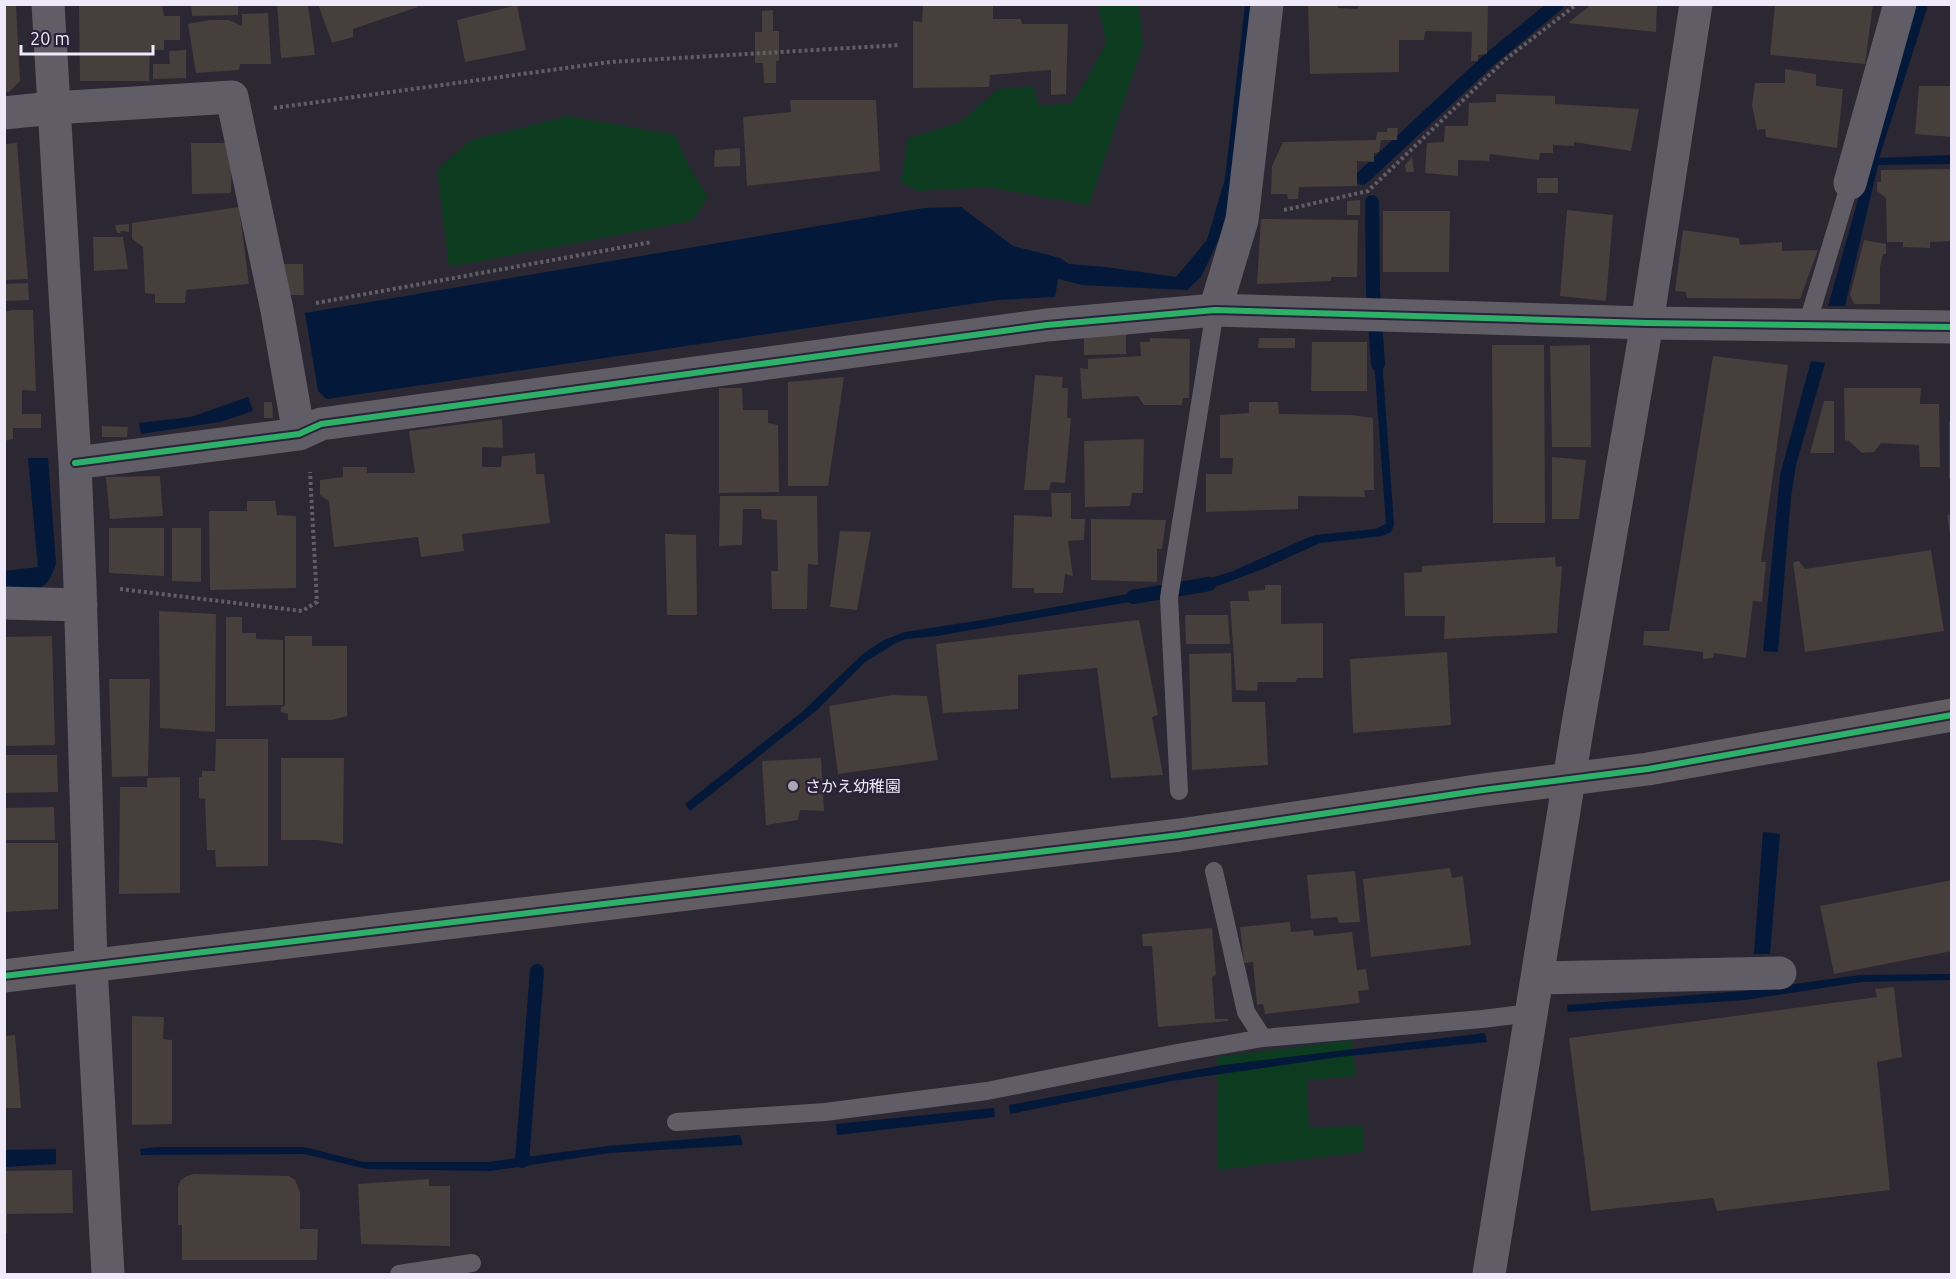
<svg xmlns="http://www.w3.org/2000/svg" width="1956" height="1279" viewBox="0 0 1956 1279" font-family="Ubuntu,'Noto Sans JP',sans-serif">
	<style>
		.green { fill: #0c3b20 }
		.water { fill: #04183a }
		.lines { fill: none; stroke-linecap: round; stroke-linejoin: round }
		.stream { stroke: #04183a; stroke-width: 14 }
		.building { fill: #473f3b }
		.path { stroke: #615e67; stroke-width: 4; stroke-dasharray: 3 3; stroke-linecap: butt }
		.lane { stroke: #615d67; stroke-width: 18 }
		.street { stroke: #615d67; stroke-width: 33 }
		.secondary { stroke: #625d62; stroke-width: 33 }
		.cycleway-casing { stroke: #2a2238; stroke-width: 10 }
		.cycleway { stroke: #2db169; stroke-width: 6 }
		.poi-dot { fill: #aaa6b4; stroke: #2a2238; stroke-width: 2 }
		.labels { text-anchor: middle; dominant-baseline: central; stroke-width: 5; stroke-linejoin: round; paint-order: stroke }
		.poi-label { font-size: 16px; fill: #efeaf9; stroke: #2a2238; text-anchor: start }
	</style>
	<rect width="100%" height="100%" fill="#2b2733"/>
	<path class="green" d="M1098,5H1139L1143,45L1089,205L986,187L919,191L901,183L908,138L960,122L998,89L1033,86L1039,105L1070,104L1083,86L1106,43Z
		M569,116L675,135L689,167L708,197L692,221L449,267L437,170L471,140Z
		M1352,1040L1356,1076L1307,1080L1309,1127L1363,1126L1364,1152L1217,1170V1057Z"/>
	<path class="water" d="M1245,5H1254L1236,173L1220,237L1201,277L1187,290L1082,285L1058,279L1055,297L998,300L327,399L318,391L305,313L924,208L961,207L1013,246L1060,258L1069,264L1105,267L1176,277L1207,240L1225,179Z
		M1913,5H1928L1879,158L1951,155V164L1878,165L1845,306H1828Z
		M1381,345L1394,525L1391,532L1382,536L1320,543L1263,569L1212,588L1193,592V584L1233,571L1307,538L1316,535L1375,529L1386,524L1373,346Z
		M1811,361L1825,363L1796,465L1791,497L1778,652L1763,651L1780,475Z
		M248,397L253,411L220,422L141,434L139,423L191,417Z
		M28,458H48L56,563C47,595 34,590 5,590L4,571L38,567Z
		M1150,590L1151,598L937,636L906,639L896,643L865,662L817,710L690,811L685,804L802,712L864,653L884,640L905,632L982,620Z
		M1763,832L1780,834L1770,954H1754Z
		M1951,974V980L1861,982L1745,1000L1568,1012L1567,1005L1743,991L1860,975Z
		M1485,1033L1487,1042L1339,1057L1172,1081L1010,1114L1009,1105L1223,1065Z
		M994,1108L995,1117L837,1135L836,1124Z
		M740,1135L743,1145L609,1153L491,1171L367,1169L304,1154L141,1155L140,1149L159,1147H304L363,1162H488L608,1146Z
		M56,1149V1164L5,1167V1150Z"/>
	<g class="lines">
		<path class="stream" d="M1362,178L1490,59L1557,4
			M1372,202L1373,291L1378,364
			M1133,597L1209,584
			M522,1161L537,971"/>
	</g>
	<path class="building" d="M4,4H16L20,81L9,92H4Z
		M79,4H162L164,16H180V40H164V50H150L149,81H80Z
		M191,4H238V15L192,16Z
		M277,4L308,5L315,55L281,58Z
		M318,4H417L418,7L353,29V37L332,43Z
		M923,4H993V19H1021L1022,24H1068L1066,94L1051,95V70L990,75L989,87L913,88V21L922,22Z
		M1308,4H1338V8L1358,9V4H1488L1487,54L1478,55V61H1471L1472,32L1425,31L1424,40H1399V72L1310,74Z
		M1592,4H1657L1656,32L1568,23Z
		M1775,4H1873L1865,64L1770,55Z
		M517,5L526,50L465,62L457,20Z
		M773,10V31H779V61H776V83H764L763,63H755V32H762V11Z
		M268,13L271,64H240L239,70L196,73L188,24L210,20H229L242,26V14Z
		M186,50V78L153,79V64H170L169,51Z
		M1785,69L1816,74V86L1843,89L1837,148L1766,137L1765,129L1757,130L1752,105L1755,83H1785Z
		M1919,86H1952V137L1915,134Z
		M1496,94L1555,96V104L1639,109L1631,151L1574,142V146L1553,145V153H1540L1539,160L1490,154L1489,161L1458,160V176L1425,173L1427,143L1444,142L1445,126H1468L1469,103L1496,102Z
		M790,100H876L880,171L747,186L743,117L791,112Z
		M1387,128H1398L1397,140H1381L1379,152L1374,153V162L1357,161V186L1299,187L1298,199H1288L1287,194H1271L1272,166L1283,142L1376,140L1377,132H1387Z
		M17,143L28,279L4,280V144Z
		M191,143H232L231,193L192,194Z
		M740,148V166L714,167L715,150Z
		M1412,157L1414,172H1406L1405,165Z
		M1952,169V241L1930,242V248L1903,247V242H1887L1886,198L1877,191V182H1881V170Z
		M1537,178H1558V193H1537Z
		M1360,200V215H1347V201Z
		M239,207L249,284L186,290L185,303H155V294L145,293L143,247L132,239V223Z
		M1567,210L1613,215L1606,301L1560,296Z
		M1383,211H1450L1449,272H1383Z
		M1261,219L1358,220L1357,277H1331V281L1257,284Z
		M129,224V232L121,231L120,233H117L115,225Z
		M1683,230L1739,238L1740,245L1782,242V251L1818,250L1800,299L1687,298L1686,292L1675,291Z
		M93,237H123L128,269L94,271Z
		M1864,240L1886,244V254H1883L1880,267V304H1854L1850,295Z
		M283,264H303L304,295H285Z
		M28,283L29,300L6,301L4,284Z
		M13,310H33L36,391L22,390V414H41V428H13V439L4,441V312Z
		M1126,332V354L1084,355V335Z
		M1150,338L1190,339L1189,398H1183L1182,405H1144L1138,396L1082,399L1080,368L1088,369V359L1141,356L1140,342H1150Z
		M1259,338H1295V348H1258Z
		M1312,342H1367V391H1311Z
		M1492,345H1544L1545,523H1493Z
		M1590,345L1591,447H1552L1550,346Z
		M1713,356L1788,365L1761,562H1766L1762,602L1753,601L1746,658L1714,653L1713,658L1703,659V652L1643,645L1644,631H1669Z
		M1035,375L1063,377L1062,388H1068L1067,418H1071L1065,483L1051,482L1049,490H1024Z
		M844,377L828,486H788V382Z
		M719,388H742L743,410H768V423L778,425L779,492L719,493Z
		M1844,388H1921L1920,404H1939L1940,467H1920L1919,445L1881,443L1874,452L1862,453L1849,441L1845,440Z
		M1824,401H1834V453H1810Z
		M264,402H272L273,418H264Z
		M1249,402H1278L1279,414L1351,415L1373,418L1374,490H1364L1365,497L1298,496V509L1206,512V474H1232L1233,458H1220V415L1249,413Z
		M502,419L503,448L482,447V467H501L502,456L535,453L536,474H544L550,523L462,534L464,551L421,557L418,537L334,547L329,501L320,495V480L343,477V467H367V473H415L409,431Z
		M1949,422H1952V479H1949Z
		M102,426L128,427L127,437H102Z
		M1144,439L1143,493H1132L1130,506L1085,507L1084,441Z
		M1552,457L1586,460L1579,519H1552Z
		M160,476L163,516L110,519L106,477Z
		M1051,493H1071V519H1085L1084,540L1068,541L1073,576L1065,574L1063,593H1034V588H1012L1014,515L1052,517Z
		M720,496H817L818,565L808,564L807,609H772L771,571H778L777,520L762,519L761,509H743L742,545L719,546Z
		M247,501H275L277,515L296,516V588L210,590L209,511H247Z
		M1952,514V534H1950L1947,515Z
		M1091,519L1166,520L1162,549H1157V582L1091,580Z
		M109,528H164V576L109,573Z
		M172,528H201V582L172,581Z
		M840,531L871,532L857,610L830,607Z
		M665,534L696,535L697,615H667Z
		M1931,550L1944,631L1805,652L1793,562L1799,561L1805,569Z
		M1555,557L1556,567L1562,566L1557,633L1444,639L1445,616H1405L1404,573L1422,572V566Z
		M1265,585H1281V624L1323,623V678H1297L1296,682H1258L1257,691L1236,690L1230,601H1249L1248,591L1265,590Z
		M159,611L216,614L215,732L160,728Z
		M1185,615H1228L1230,644H1186Z
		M226,617H242V633H256V639L283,640V705L226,706Z
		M1139,620L1158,715L1152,717L1163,775L1111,778L1097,668L1018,675V709L943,713L936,644Z
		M52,636L55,745L4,746V637Z
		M285,636H312V646H347V716L332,720H288V714L281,712V707L285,706Z
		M1447,652L1451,725L1353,733L1350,659Z
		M1231,653L1232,702H1265L1268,765L1192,770L1189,654Z
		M109,679H150L148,776L112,777Z
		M892,695L927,696L938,760L838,774L829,706Z
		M216,739H268V866L216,867L215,850H207L205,799L199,798V777H202V771H215Z
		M5,755H57L58,792L5,793Z
		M281,758H344L343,844L317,840H281Z
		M821,758L824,811L800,810L798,820L766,825L762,761Z
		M180,777V893L119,894L120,787H147V778Z
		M54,807L55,840H4V808Z
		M4,843H58V909L4,912Z
		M1450,868L1452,878L1463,876L1471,945L1371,957L1363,879Z
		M1355,871L1360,922L1339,923L1337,917L1311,919L1307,875Z
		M1952,880V951L1834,974L1820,906Z
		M1290,922L1291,932L1313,930L1314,936L1352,932L1357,970L1366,969L1369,990L1358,991L1360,1003L1265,1014L1263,1004L1257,1005L1253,962L1244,963L1240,927Z
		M1212,928L1216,975L1212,977L1215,1019H1228V1021L1158,1027L1152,946H1143L1142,934Z
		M1894,987L1902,1057L1877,1062L1890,1190L1717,1211L1713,1198L1591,1211L1569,1038L1877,997L1875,989Z
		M132,1016L164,1017L163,1039L172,1040V1124L132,1125Z
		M15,1035L21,1108H4V1036Z
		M72,1170L73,1213L7,1214V1233L4,1234V1171Z
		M194,1174L289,1176L295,1180L300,1192V1229H318L317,1260H182V1225H178V1186L181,1180L187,1176Z
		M429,1179V1186H450V1246L361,1244L358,1184Z"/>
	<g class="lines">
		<path class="path" d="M274,108L610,62L900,45
			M1284,210L1368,191L1506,59L1577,4
			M316,303L652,242
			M120,589L302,611L317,602L310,472"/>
		<path class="lane" d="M1807,325L1850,183
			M1179,791L1169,598L1215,310
			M1214,871L1246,1012L1263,1038
			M676,1122L825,1112L987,1091L1177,1053L1263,1038L1482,1019L1531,1013
			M399,1274L472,1263"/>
		<path class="street" d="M48,4L75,463L80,585L91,966L108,1274
			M4,113L53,108L232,97L277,310L299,434
			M1850,183L1900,4
			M1215,310L1242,220L1267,4
			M75,463L299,434L321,424L1047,325L1215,310L1647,323L1952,327
			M4,603L81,605
			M1537,978L1780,973
			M1489,1274L1578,724L1647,323L1696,4"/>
		<path class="secondary" d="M4,976L1180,835L1483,790L1648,769L1952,715"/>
		<g class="cycleway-casing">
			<path id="cycleway" d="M75,463L299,434L321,424L1047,325L1215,310L1647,323L1952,327
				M4,976L1180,835L1483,790L1648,769L1952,715"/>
		</g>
		<use href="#cycleway" class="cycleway"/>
	</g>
	<circle class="poi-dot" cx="793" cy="786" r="6"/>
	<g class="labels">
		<g class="poi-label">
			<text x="805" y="786">さかえ幼稚園</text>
		</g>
	</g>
	<rect width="1956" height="1279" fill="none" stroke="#efeaf9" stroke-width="12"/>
	<path d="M21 45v9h132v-9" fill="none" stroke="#efeaf9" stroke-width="3"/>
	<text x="30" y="45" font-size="18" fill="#efeaf9" stroke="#2a2238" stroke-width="4.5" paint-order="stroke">20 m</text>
</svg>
